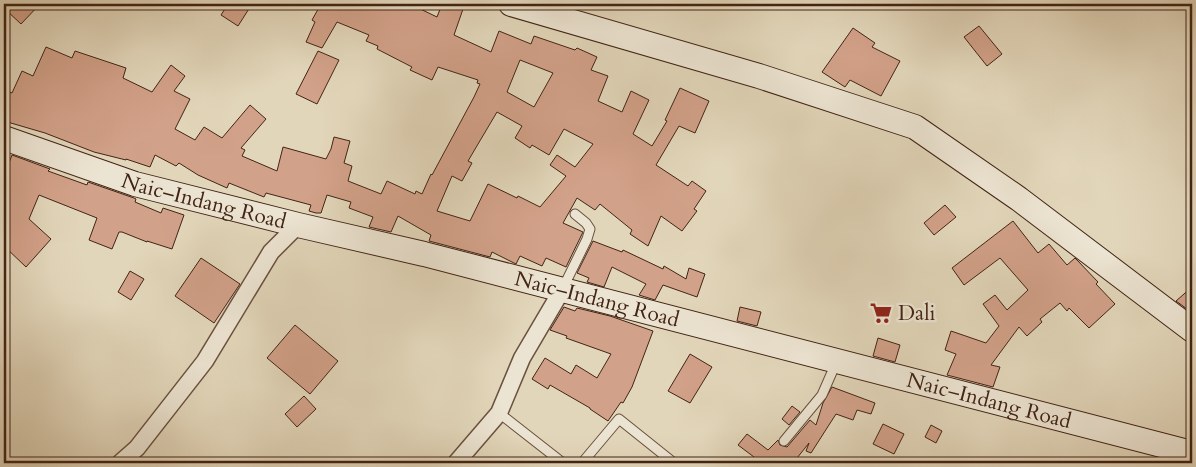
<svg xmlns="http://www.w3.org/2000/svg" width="1196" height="467" viewBox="0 0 1196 467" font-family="Cardo,serif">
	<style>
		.building { fill: #d2a189; stroke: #422415; fill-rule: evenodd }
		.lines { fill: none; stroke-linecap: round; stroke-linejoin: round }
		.lane-casing { stroke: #6a503e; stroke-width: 11 }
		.street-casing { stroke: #6a503e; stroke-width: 19 }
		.secondary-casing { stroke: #422415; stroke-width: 26 }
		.lane { stroke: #ece4d2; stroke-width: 9 }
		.street { stroke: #ece4d2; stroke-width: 16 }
		.secondary { stroke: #ece4d2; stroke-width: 24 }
		.labels { text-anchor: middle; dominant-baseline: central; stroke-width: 4.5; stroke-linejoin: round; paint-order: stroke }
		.street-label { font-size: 21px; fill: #422415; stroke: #ece4d2 }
		.poi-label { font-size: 21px; fill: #422415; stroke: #ece4d2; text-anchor: start }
	</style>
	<rect width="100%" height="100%" fill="#e2d6ba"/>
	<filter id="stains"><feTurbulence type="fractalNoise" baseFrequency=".004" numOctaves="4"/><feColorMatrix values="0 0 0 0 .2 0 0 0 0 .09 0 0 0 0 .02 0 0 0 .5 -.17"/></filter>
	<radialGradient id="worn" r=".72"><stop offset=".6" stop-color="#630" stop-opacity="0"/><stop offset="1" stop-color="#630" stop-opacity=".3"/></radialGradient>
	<path class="building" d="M12,4H40L21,24L6,10Z
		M228,4H252L238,26L221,15Z
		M321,4H410L437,17L442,4H449L463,9L454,35L491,52L499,31L531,44L534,36L575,50L577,48L597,57L591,70L608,76L598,101L622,112L631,91L649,100L633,134L652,146L667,121L665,120L680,88L709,101L695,133L679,126L656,165L688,186L692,181L706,191L694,209L697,211L682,231L661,216L648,246L630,234L632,230L600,204L595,210L577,198L563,223L583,232L566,267L546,258L542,266L520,256L516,264L492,252L490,257L429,241L431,235L398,216L391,232L369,227L373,217L349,208L351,202L327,195L321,213H316L309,211L311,205L266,193L264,197L229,183L227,188L198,175L179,163L176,166L155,155L150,167L126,159V160L94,152L45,133L4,121V90L12,93L22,71L33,76L46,47L72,58L75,51L126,68L123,78L152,92L171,65L185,76L174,91L190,99L175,129L195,140L204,127L222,138L250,105L266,119L241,148L245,150L242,156L277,171L283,147L326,159L331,149L334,137L350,141L344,163L352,166L348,181L381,194L387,181L415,194L416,191L422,194L431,174L432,175L474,97L480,84L477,83L478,80L438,67L432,80L410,70L412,67L377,49L378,46L366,41L369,35L337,22L322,48L306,42L315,22L312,20ZM520,60L553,73L534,107L507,92ZM497,112L522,126L515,138L530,148L532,145L549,155L564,129L593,144L575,167L557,155L550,165L566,176L540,207L518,196L517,198L488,184L470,221L437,211L452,176L462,181L472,163L468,161Z
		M979,26L1002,54L987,66L964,37Z
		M853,28L875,43L872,47L900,61L881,96L850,80L845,87L822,72Z
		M318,51L339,60L317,104L296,94Z
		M12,155L50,169L48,171L87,185L88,182L134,198L136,199L135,202L161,213L163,208L184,215L172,249L147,241V242L122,232H119L112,249L89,240L97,218L39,195L29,219L51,239L26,267L4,246V176Z
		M945,205L956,217L934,235L924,223Z
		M1013,221L1038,253L1049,244L1067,265L1075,258L1078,261L1098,282L1096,284L1115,304L1089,328L1069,308L1067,311L1060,303L1040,319L1042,322L1027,336L1019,327L991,365L1000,367L993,387L947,375L956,354L945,350L951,331L986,343L999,326L983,304L995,295L1007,310L1028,290L1000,258L964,285L952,268Z
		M593,241L622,252L623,250L663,269L664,266L686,279L689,268L705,274L697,297L663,285L655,300L639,295L646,284L612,267L604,287L587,282L589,278L577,273Z
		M201,258L240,284L214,323L175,296Z
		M130,271L144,279L131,300L118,292Z
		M1192,287V304L1187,309L1176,301Z
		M564,307L575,311L577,308L610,316L653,331L632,387L623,403L621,402L608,421L590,409V408L550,385L548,389L532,379L545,358L571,374L576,365L597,378L611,354L566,338L567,336L550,330Z
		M740,307L761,312L757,326L737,321Z
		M295,325L338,361L310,394L267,358Z
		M878,338L900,345L895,362L873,356Z
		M690,354L712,367L690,403L668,391Z
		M832,387L875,403L871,414L857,410L853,420L836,414L811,453L806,451L809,443L793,463H756L758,460L738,445L747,434L768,450L778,440L780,445L787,447L810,420L816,425L823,403Z
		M304,396L316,409L297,427L285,414Z
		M792,406L800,412L789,425L782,419Z
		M883,424L904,434L894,454L873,444Z
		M931,425L942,431L936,443L925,437Z"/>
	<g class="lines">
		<g class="lane-casing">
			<path id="lane" d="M562,290L587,239L590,229L586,223L575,214
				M499,413L563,463
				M784,441L822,395L836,363
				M582,463L619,419L674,463"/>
		</g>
		<g class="street-casing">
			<path id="street" d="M120,463L137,448L205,361L271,252L298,225
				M456,463L499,413L522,358L562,290"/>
		</g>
		<g class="secondary-casing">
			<g id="secondary">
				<path d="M511,4L759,76L915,127L1019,199L1192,330"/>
				<path id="s1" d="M4,138L135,184L298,225L424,254L1192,453"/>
			</g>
		</g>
		<use href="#lane" class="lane"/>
		<use href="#street" class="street"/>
		<use href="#secondary" class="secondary"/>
	</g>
	<defs>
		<g id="supermarket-bare" transform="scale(1.725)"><path d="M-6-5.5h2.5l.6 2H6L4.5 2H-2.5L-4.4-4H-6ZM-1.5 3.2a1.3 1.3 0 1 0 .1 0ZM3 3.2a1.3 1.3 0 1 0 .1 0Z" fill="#8f2418" stroke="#ece4d2" stroke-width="2.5" paint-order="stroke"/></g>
	</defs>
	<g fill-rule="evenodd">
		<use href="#supermarket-bare" x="881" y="313"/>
	</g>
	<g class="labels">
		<g class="street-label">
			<text stroke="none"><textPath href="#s1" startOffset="210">Naic–Indang Road</textPath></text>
			<text stroke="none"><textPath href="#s1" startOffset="615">Naic–Indang Road</textPath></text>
			<text stroke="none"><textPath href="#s1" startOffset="1020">Naic–Indang Road</textPath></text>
		</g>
		<g class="poi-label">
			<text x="898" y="313">Dali</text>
		</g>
	</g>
	<rect width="1196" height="467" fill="none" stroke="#e2d6ba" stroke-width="20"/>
	<rect x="5" y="5" width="1186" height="457" fill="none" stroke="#422415" stroke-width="2.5"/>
	<rect x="10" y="10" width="1176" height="447" fill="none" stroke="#422415"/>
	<rect width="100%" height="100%" filter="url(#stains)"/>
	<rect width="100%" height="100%" fill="url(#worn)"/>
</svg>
